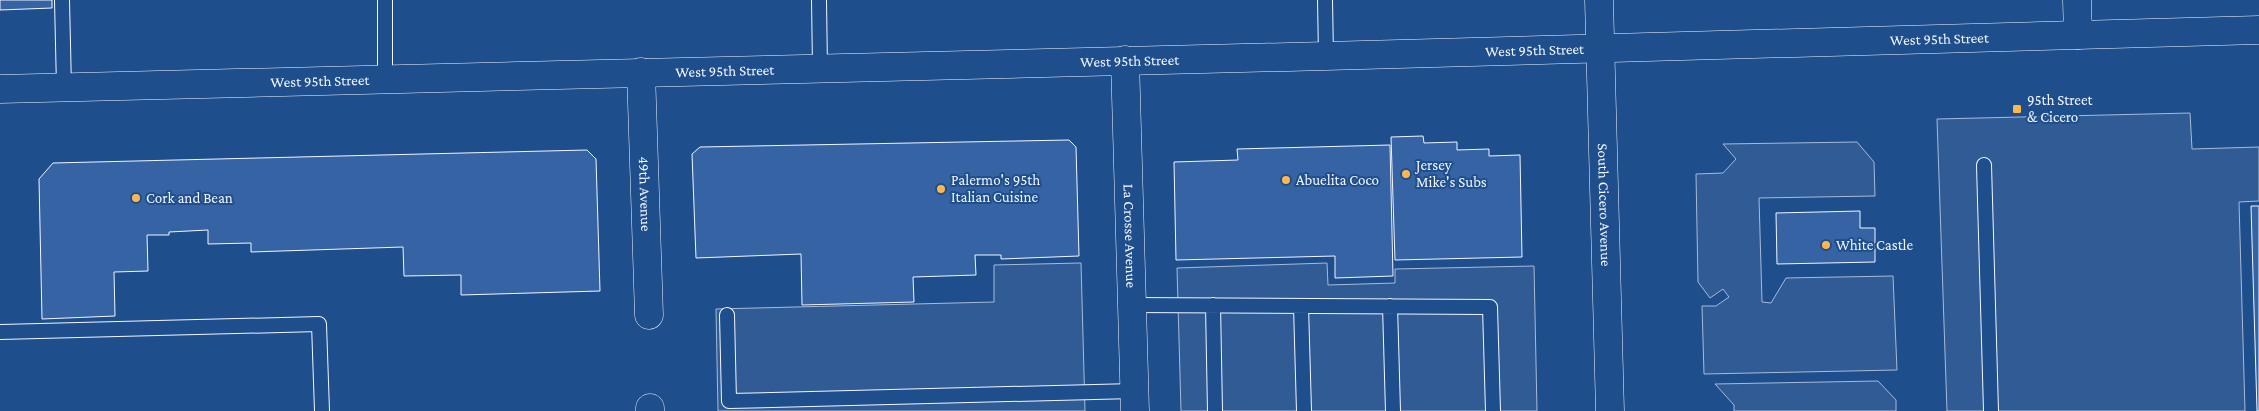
<svg xmlns="http://www.w3.org/2000/svg" width="2259" height="411" viewBox="0 0 2259 411" font-family="'Crimson Pro',serif">
	<style>
		.parking { fill: #305b95; stroke: #a8bbd7 }
		.building { fill: #3563a3; stroke: #f2f6ff }
		.lines { fill: none; stroke-linecap: round; stroke-linejoin: round }
		.lane-casing { stroke: #f2f6ff; stroke-width: 16 }
		.street-casing { stroke: #f2f6ff; stroke-width: 29 }
		.primary-casing { stroke: #f2f6ff; stroke-width: 29 }
		.lane { stroke: #1f4e8c; stroke-width: 14 }
		.street { stroke: #1f4e8c; stroke-width: 28 }
		.primary { stroke: #1f4e8c; stroke-width: 28 }
		.poi-dot { fill: #ffb74d; stroke: #1f4e8c; stroke-width: 2 }
		.labels { text-anchor: middle; dominant-baseline: central; stroke-width: 4; stroke-linejoin: round; paint-order: stroke }
		.street-label { font-size: 15px; fill: #f2f6ff; stroke: #1f4e8c }
		.poi-label { font-size: 15px; fill: #f2f6ff; stroke: #1f4e8c; text-anchor: start }
	</style>
	<rect width="100%" height="100%" fill="#1f4e8c"/>
	<path class="parking" d="M2190,113L2192,149L2259,147V201L2239,202L2245,411H1947L1937,119Z
		M1857,142L1874,162L1875,196L1759,198L1762,302L1771,303L1786,278L1893,276L1897,370L1704,374L1702,306H1716L1729,297L1723,289L1710,298L1698,282L1696,174L1723,173L1736,159L1723,144Z
		M1081,263L1085,411H718L716,309L994,302V265Z
		M1327,263L1328,285L1395,283V269L1534,266L1537,411H1181L1177,268Z
		M1878,381L1896,400V411H1734V405L1715,384Z"/>
	<path class="building" d="M0,0H52V8L0,10Z
		M1423,136L1424,143L1457,142V150L1489,149V156L1520,155L1522,257L1395,260L1391,137Z
		M1069,140L1076,147L1079,256L1001,259V255H975L976,275L913,277L914,302L802,305L801,254L696,258L692,154L700,147Z
		M1390,145L1393,276L1335,278V256L1176,260L1174,162L1238,160L1237,149Z
		M587,150L596,159L600,291L461,295V275L404,276L403,247L251,252V243L208,244V230L169,232V235H147L148,271L114,272L115,316L42,319L39,179L53,163Z
		M2251,206H2259V411H2257Z
		M1860,211V228H1875V262L1777,264L1776,213Z"/>
	<g class="lines">
		<g class="lane-casing">
			<path id="lane" d="M62,0L64,88
				M385,0V79
				M819,0L820,68
				M1325,0L1326,56
				M1984,165L1991,411
				M1132,305L1490,307L1493,411
				M1213,305L1215,411
				M1301,306L1304,411
				M1390,306L1393,411
				M727,315L729,401L1134,391
				M0,332L319,324L322,411"/>
		</g>
		<g class="street-casing">
			<g id="street">
				<path d="M2077,0L2078,35"/>
				<path id="s1" d="M1125,60L1135,411"/>
				<path id="s2" d="M641,72L649,315"/>
				<path d="M650,408V411"/>
			</g>
		</g>
		<g class="primary-casing">
			<g id="primary">
				<path id="s3" d="M1599,0L1610,411"/>
				<path id="s4" d="M0,89L1326,56L2259,30"/>
			</g>
		</g>
		<use href="#lane" class="lane"/>
		<use href="#street" class="street"/>
		<use href="#primary" class="primary"/>
	</g>
	<g class="poi-dot">
		<rect x="2012" y="104" width="10" height="10" rx="2.5"/>
		<circle cx="1406" cy="174" r="5"/>
		<circle cx="1286" cy="180" r="5"/>
		<circle cx="941" cy="189" r="5"/>
		<circle cx="136" cy="198" r="5"/>
		<circle cx="1826" cy="245" r="5"/>
	</g>
	<g class="labels">
		<g class="street-label">
			<text stroke="none"><textPath href="#s4" startOffset="1940">West 95th Street</textPath></text>
			<text stroke="none"><textPath href="#s4" startOffset="1535">West 95th Street</textPath></text>
			<text stroke="none"><textPath href="#s4" startOffset="1130">West 95th Street</textPath></text>
			<text stroke="none"><textPath href="#s4" startOffset="725">West 95th Street</textPath></text>
			<text stroke="none"><textPath href="#s4" startOffset="320">West 95th Street</textPath></text>
			<text stroke="none"><textPath href="#s2" startOffset="122">49th Avenue</textPath></text>
			<text stroke="none"><textPath href="#s3" startOffset="205">South Cicero Avenue</textPath></text>
			<text stroke="none"><textPath href="#s1" startOffset="176">La Crosse Avenue</textPath></text>
		</g>
		<g class="poi-label">
			<text x="2027" y="100">95th Street<tspan x="2027" dy="17">&amp; Cicero</tspan></text>
			<text x="1416" y="165">Jersey<tspan x="1416" dy="17">Mike's Subs</tspan></text>
			<text x="951" y="180">Palermo's 95th<tspan x="951" dy="17">Italian Cuisine</tspan></text>
			<text x="1296" y="180">Abuelita Coco</text>
			<text x="146" y="198">Cork and Bean</text>
			<text x="1836" y="245">White Castle</text>
		</g>
	</g>
</svg>
